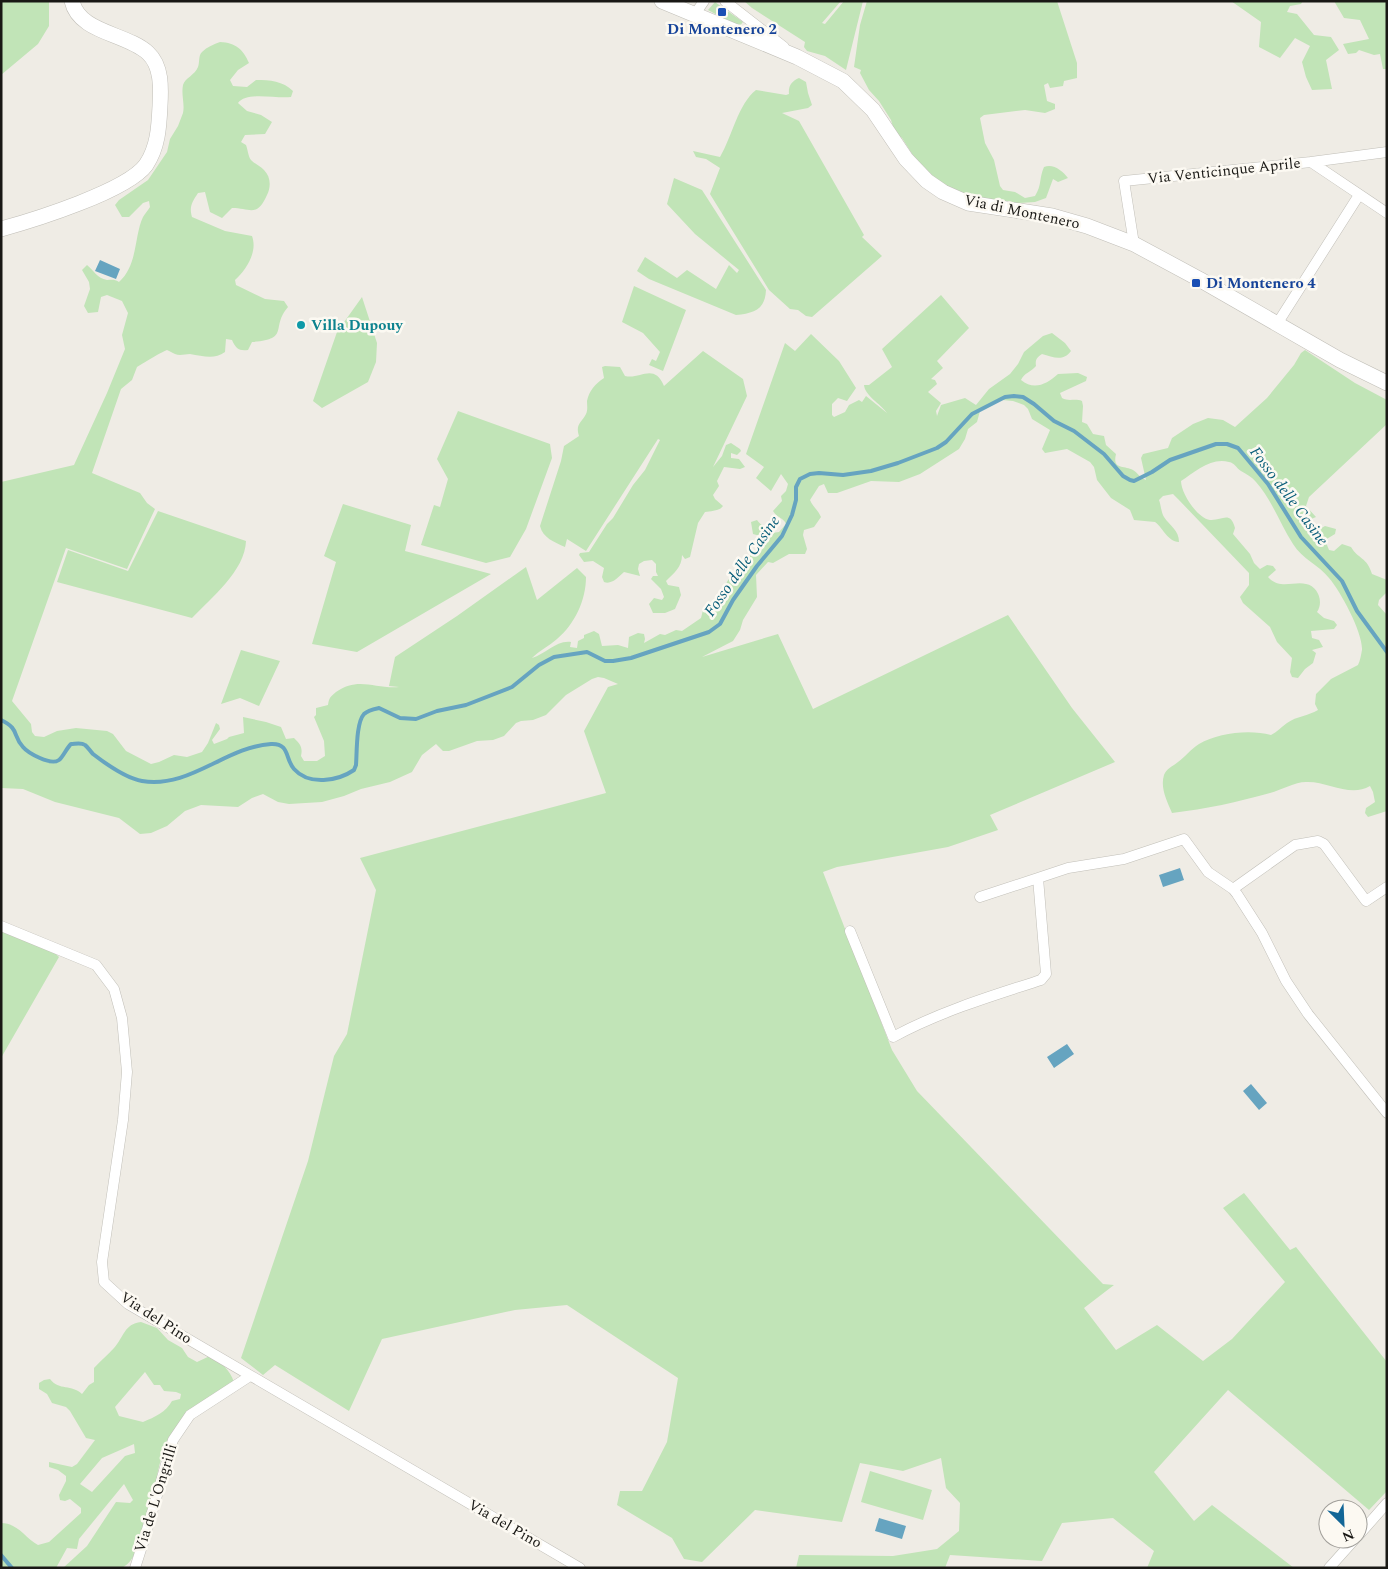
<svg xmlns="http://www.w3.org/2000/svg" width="1388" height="1569" viewBox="0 0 1388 1569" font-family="Spectral,serif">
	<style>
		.green { fill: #c1e4b7; fill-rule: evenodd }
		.water { fill: #66a4c0 }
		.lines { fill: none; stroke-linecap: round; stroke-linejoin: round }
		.stream { stroke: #66a4c0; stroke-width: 4 }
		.street-casing { stroke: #c1bfb8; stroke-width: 11 }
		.secondary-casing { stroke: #c1bfb8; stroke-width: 16 }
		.street { stroke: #fff; stroke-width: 10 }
		.secondary { stroke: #fff; stroke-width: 15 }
		.transit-dot { fill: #1a4fb4; stroke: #fcf9f2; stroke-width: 2 }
		.culture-dot { fill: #0f9aa8; stroke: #fcf9f2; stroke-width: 2 }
		.labels { text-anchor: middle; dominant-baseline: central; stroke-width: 5; stroke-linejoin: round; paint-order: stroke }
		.transit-label { font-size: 15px; font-weight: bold; fill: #164399; stroke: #fcf9f2 }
		.street-label { font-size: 15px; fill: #191815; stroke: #fcf9f2 }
		.culture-label { font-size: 15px; font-weight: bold; fill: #0d838f; stroke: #fcf9f2; text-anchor: start }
		.water-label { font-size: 16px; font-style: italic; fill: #085d79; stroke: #fcf9f2 }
	</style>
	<rect width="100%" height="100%" fill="#efece5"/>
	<path class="green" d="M1,1H49V26L38,44L1,75Z
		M744,1H841L822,23L825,24L844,1H863L846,70L825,56L807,51L804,47L805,42L752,8Z
		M867,1H1057L1077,63V78L1064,81L1063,86L1050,88L1048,83L1044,85L1047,101L1055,104V109L1045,113L1025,110L984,115L980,118L985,143L994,160L1000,186L1003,190L1015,192L1025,198L1035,196C1042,185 1039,178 1044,167C1053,163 1063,171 1068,178L1058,182L1053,179L1046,198L1035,202L1019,203L992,201L944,189L914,157L902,138L895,133L891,120L879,101L869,90L860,73L861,70L854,67L860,25Z
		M1231,1H1303L1301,4L1290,6L1287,12L1297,14L1314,35L1331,37L1339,50L1326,60L1332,89L1312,90L1306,77L1302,62L1310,46L1295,38L1280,58L1259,47L1261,22Z
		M1334,1H1387V69H1383L1380,54L1374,55L1359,50L1356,53L1348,54L1343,44L1369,39L1360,20L1344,18Z
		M715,2L743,22L739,27L708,10Z
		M220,42C236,43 243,49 249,63L238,70L230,80L233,86L247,87L256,80C270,80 283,81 293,91L291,97C276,99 247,91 238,103L247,111L261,115L272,122L265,134L245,135L241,142L246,145C248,150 248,156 251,160C255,164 260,166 264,170C271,177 271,187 267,195C257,218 250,208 232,208L222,218L210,212L205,192L198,193C192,202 189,207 192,217L225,231L252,236C258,252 246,270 235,280L236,285L265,299L284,301L288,307C270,328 291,339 252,342L248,350C239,351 236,349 232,340L226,339L225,352C214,360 203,356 190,354C185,354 180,356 175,354C172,353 170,351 167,350C165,350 140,365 137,367L132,380L121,389L92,473L140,493L147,503L155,509L127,569L66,548L12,701L31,724L32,732L35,736L44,737L57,731L76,728L107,731L113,734L126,751L151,764L159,762L174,755L187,757L202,752L208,743L216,723L219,725L220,729L212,740L214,744L227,739L229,737L244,733L243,717L266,722L281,727L286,739L294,738C300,744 303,747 301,756L304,761H317L325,756L324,741L314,717L316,715V708L328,705C329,698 330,697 336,692C358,676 375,689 399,687L389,686L395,657L457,616L526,567L537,600L577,568L586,577C586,600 575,624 557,639C549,646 539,651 532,658C546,654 556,640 571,642L570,647L577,648L578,641L584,638V635L594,631L599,634L602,646L618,645L628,648L629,637L638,633L644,634L645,639L644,643L660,634L665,635L676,630L682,631L701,618L703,610L725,593C724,578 737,570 749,563L750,555L763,549L764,537L753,534L751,522L757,520C761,526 767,528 772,533L779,532L786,524C784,518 777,518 773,511L782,501L781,496L786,491L788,484L781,474L771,491L756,478L764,467L746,454L785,343L795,351L811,334L839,361L856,388L847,401L838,398L832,404V415L834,417L845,412L849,405L859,400L862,402L866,396L887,413C880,403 865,396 864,385H869L892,367L882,349L941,295L969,328L937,361L943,368L931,379L935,380L937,384L928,392L941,403L936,411L937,416L941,405L965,398L976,405L989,389L1010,374L1018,364L1024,352L1043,336L1052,333L1065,343L1071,351C1063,362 1053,357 1042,354C1037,357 1035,360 1036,366C1031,372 1024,373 1021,380C1034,391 1047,384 1058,374L1078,373L1087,377L1086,381L1060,393L1062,398C1069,402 1075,398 1082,401L1083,406L1082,422L1087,424L1093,434L1104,436L1106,445L1116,454C1112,470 1124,465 1133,470C1138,473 1140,478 1146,480L1141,458L1143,454L1168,448L1172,438L1193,424L1208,418L1223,420L1235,427L1267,398L1294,365L1301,353L1305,350L1355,383L1387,400V424L1309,497L1306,506L1316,517L1304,522L1311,530L1316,531L1325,526L1336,529L1335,534L1325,540L1329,550L1334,551L1342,544L1351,547C1358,559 1367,557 1372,574L1387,580V592L1379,600L1378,605L1387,615V811L1368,817L1365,813L1366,808L1375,802L1373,792L1370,786C1350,798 1328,781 1306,782C1295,782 1281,790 1270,793C1238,802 1206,809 1172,813C1167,801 1160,788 1164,775C1166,769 1173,766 1178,762C1185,757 1191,749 1199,744C1218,733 1249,729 1271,735C1277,732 1281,727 1287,723C1297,716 1308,716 1318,710L1315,704L1316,694L1331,679L1358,665C1360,661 1361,655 1362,650C1363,633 1341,592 1329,578C1319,565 1302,559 1293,544C1280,524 1272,500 1256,482C1252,477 1246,474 1241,471C1236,468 1235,463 1229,462C1211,457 1195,472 1181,481C1181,493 1197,518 1210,520C1222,521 1230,510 1235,528L1233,534L1250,554L1254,563L1260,569L1267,565L1273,566L1276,570L1268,577C1279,590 1294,581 1306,584C1318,586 1324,602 1317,612L1324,618L1334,621L1337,625L1334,629L1311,631L1312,638L1319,640L1323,647L1312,650L1316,653L1313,663L1305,669L1298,678L1292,677L1290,672L1292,658L1277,642L1270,627L1243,603L1240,597L1249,585V573L1178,499L1173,494L1163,496L1159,500C1161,505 1161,512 1164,517C1170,526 1179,530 1179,542C1167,541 1164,529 1155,522L1134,520L1130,510L1111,498L1097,480L1094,467L1090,462L1067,449L1045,453L1042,449L1050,430L1032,419L1028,409L1024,405L1013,401L1002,400L980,411L977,422L968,429L965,439L959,449L920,474L899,482L871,481L837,493H828L824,484L819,486L810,500C813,507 818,510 821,517L814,527L804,530L803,535L807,549L805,554H789L773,563L768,562L756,575L757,597L743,620L740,630L733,641L702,657L778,634L813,709L1008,615L1072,708L1115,762L990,815L998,830L948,847L837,867L823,872L892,1050L917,1091L1103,1284L1114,1285L1084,1308L1116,1350L1157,1325L1203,1361L1232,1339L1285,1282L1223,1208L1244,1193L1290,1250L1296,1247L1387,1362V1491L1369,1510L1228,1390L1154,1472L1194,1521L1212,1505L1294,1568H1147L1154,1551L1113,1518L1062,1523L1042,1561L950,1555L945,1568H796L799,1555L893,1556L937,1549L959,1531L960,1503L946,1488L941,1458L903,1471L860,1463L842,1522L755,1510L702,1562L684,1559L672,1538L617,1505L620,1491H642L667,1442L678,1378L567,1305L515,1310L382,1339L349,1411L275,1365L263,1375L241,1358L308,1161L334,1056L347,1034L376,890L360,858L606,793L584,731L608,687L618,684L604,678L598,677L592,679L566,695L546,715L533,720L521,721L516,723L504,736L493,740L477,741L449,751H443L436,744L422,755L412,772L390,782L361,789L344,796L322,802L289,804L278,802L263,794L252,798L238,807L201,805L185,811L167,826L151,833L140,834L119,818L55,802L23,789L1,788V721L11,726L1,719V482L74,465L107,393L125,349L122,335L128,313L122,301L107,295L101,297L98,312L88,313L84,306L90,289L89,282L82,270L87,265C94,271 97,278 107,280C112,280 114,279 119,282C138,265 134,236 143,217C145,214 148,210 150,207L149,201L143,203L129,217H122L115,205L119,200L148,180L167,152L170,139L178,126L183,113C185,104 181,95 183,85C185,78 195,75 198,67C200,62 198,56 202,52C207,47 214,44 220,42Z
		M799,78L806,82L808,93L812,105L808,108L782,113L799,121L864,235L862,237L882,256L812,317L806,316L798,310L790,309L769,290L710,194L720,168L706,159L696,157L693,151L720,157C732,137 738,104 756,90L786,95L789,94C788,86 792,81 799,78Z
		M674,178L702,190L766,290C765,310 754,313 736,315L649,279L637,271L645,257L677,278L687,270L716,289L729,265L737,273L739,270L695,234L667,204Z
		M634,286L686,310L663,371L649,365L652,359L656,361L660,352L643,333L622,322Z
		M362,297L377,343L376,362L368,382L322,408L313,401L337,332Z
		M703,351L743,379L747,396L713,467L722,456L726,445L731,443L740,449L741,451L737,455L731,453V458L739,459L745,467L740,469L724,467L717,481L719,486L713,495L715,499L723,506C720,511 711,511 705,512L698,523L690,557L685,559L682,555C682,567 674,573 666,581L668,585L679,587L681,595L675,609L665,613H653L649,604L654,598L662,600L664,597L661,589L651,579L653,576H658L656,572V564L652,560L644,561L639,564L638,569L640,576L624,572C618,577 612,585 604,582L602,577L604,568L593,561L584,562L579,555L580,553L589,552L607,524L613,518L633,485L645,470L660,440L658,439L586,551L567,539L565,547C554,542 543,538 540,526L561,461L564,446L579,436C575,424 582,422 586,414C588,410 587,405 587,401C589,391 595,384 604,378L602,367L605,366L620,367L625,376C640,380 654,362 664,386Z
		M458,411L550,444L552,458L526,529L510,557L486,563L421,545L434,505L440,507L448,479L437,459Z
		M343,504L411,525L405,551L491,574L357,652L312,644L336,562L324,556Z
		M158,511L246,541C245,571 211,598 192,618L57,582L68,550L128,571Z
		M241,650L280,661L259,706L240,698L221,704Z
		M1,930L54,952L59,957L1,1058Z
		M141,1322L157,1328L168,1340L182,1348L188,1357L197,1362L212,1355C221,1363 230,1370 234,1382L171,1439C159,1455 158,1473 154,1494C151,1510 141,1547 131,1560C129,1563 125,1566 122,1568H63L87,1546L116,1502L130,1503L133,1500L124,1484L79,1539L77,1549L67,1548L56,1568H1V1523C18,1523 25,1538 38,1545L49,1542L81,1513V1508L70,1499L65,1501L60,1500L59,1495L66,1481V1476L58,1470L49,1467V1462L72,1467L77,1464L95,1440L86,1438L70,1411L66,1407L52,1403L47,1394L39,1389V1383L44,1380L50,1379C59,1391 72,1384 82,1394L89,1385L94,1382V1368C100,1361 108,1355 114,1348C124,1337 124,1324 141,1322ZM145,1372L154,1385H160L164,1391L176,1392L181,1394L180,1399L172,1401C166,1412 155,1417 143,1422L119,1416L115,1407ZM134,1444L135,1453L125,1456L92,1492L80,1484L102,1458Z
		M870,1471L932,1490L923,1520L861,1502Z"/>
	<path class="water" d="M100,260L120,269L116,279L95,271Z
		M1180,868L1184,880L1163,887L1159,875Z
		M1067,1044L1074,1054L1054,1068L1047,1057Z
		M1251,1084L1267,1103L1259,1110L1243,1091Z
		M879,1518L906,1526L902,1539L875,1531Z"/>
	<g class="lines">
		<path class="stream" d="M1,720C20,729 12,735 23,747C28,753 51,766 59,760C63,757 66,749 71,744C75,744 81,742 85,745C88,747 90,751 93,754C106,764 125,778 142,781C190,789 225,747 271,744C290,743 285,759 294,769C309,786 338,781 354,770L356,765C357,752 356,723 364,714C368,710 374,709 379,708L400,718L416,719L437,711L466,705L512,687L539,665L554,657L587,652L605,661H613L631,658L709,632L720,624L733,600L757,566L782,536L792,515L796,500V487L800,479L810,474L819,473L843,475L871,471L898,463L937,448L946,442L972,414L1005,397L1014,396L1023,397L1034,404L1054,421L1074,431L1104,454L1123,476L1130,480L1134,481L1152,472L1170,460L1216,444H1227L1238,448L1268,484L1301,537L1342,581L1357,611L1387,652
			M1,1555L12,1568"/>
		<g class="street-casing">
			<path id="street" d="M725,1L784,47
				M695,14L704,1
				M1311,162L1387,213
				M1134,244L1124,181L1311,162L1387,152
				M1277,324L1359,195
				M1233,889L1295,845L1318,841L1324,844L1366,901L1387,887
				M980,897L1038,878
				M1,926L96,965L114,989L122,1018L127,1072L123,1120L102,1262L104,1282L128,1304L580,1568
				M850,931L893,1037C939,1012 991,996 1041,980L1046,974L1038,878L1068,868L1124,859L1184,839L1208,872L1233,889L1237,894L1262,933L1286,981L1308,1014L1387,1113
				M1358,1536L1387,1503
				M135,1568L144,1540L173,1440L190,1415L250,1376
				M1329,1568L1355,1539"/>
		</g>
		<g class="secondary-casing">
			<path id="secondary" d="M662,1L797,57L843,81L873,110L906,159L927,181L943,192L968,203L1052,216L1087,226L1134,244L1199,279L1340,360L1387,383
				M1,229C34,220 127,191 146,165C158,147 159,127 160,106C161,88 162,66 148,53C126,33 79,33 72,1"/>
		</g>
		<use href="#street" class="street"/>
		<use href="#secondary" class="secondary"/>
	</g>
	<g class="transit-dot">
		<rect x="717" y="7" width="10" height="10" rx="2.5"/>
		<rect x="1191" y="278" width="10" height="10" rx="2.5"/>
	</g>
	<circle class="culture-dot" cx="301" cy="325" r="5"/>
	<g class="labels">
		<g class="transit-label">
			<text x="722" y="29">Di Montenero 2</text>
			<text x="1206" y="283" text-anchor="start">Di Montenero 4</text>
		</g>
		<g class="street-label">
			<text transform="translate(1224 171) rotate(-6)">Via Venticinque Aprile</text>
			<text transform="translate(1022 212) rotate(12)">Via di Montenero</text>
			<text transform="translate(156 1318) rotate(33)">Via del Pino</text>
			<text transform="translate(156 1498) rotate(-73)">Via de L'Ongrilli</text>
			<text transform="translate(505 1524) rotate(30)">Via del Pino</text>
		</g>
		<g class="culture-label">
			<text x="311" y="325">Villa Dupouy</text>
		</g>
		<g class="water-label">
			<text transform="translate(1289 496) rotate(53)">Fosso delle Casine</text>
			<text transform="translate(742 566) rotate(-55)">Fosso delle Casine</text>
		</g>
	</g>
	<rect width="1388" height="1569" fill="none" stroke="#191815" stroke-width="5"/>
	<g transform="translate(1343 1524) rotate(156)"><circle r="24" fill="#fcf9f2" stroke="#a19f9a"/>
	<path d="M0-4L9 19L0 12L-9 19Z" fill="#126697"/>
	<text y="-8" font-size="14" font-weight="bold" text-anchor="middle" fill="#191815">N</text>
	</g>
</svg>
